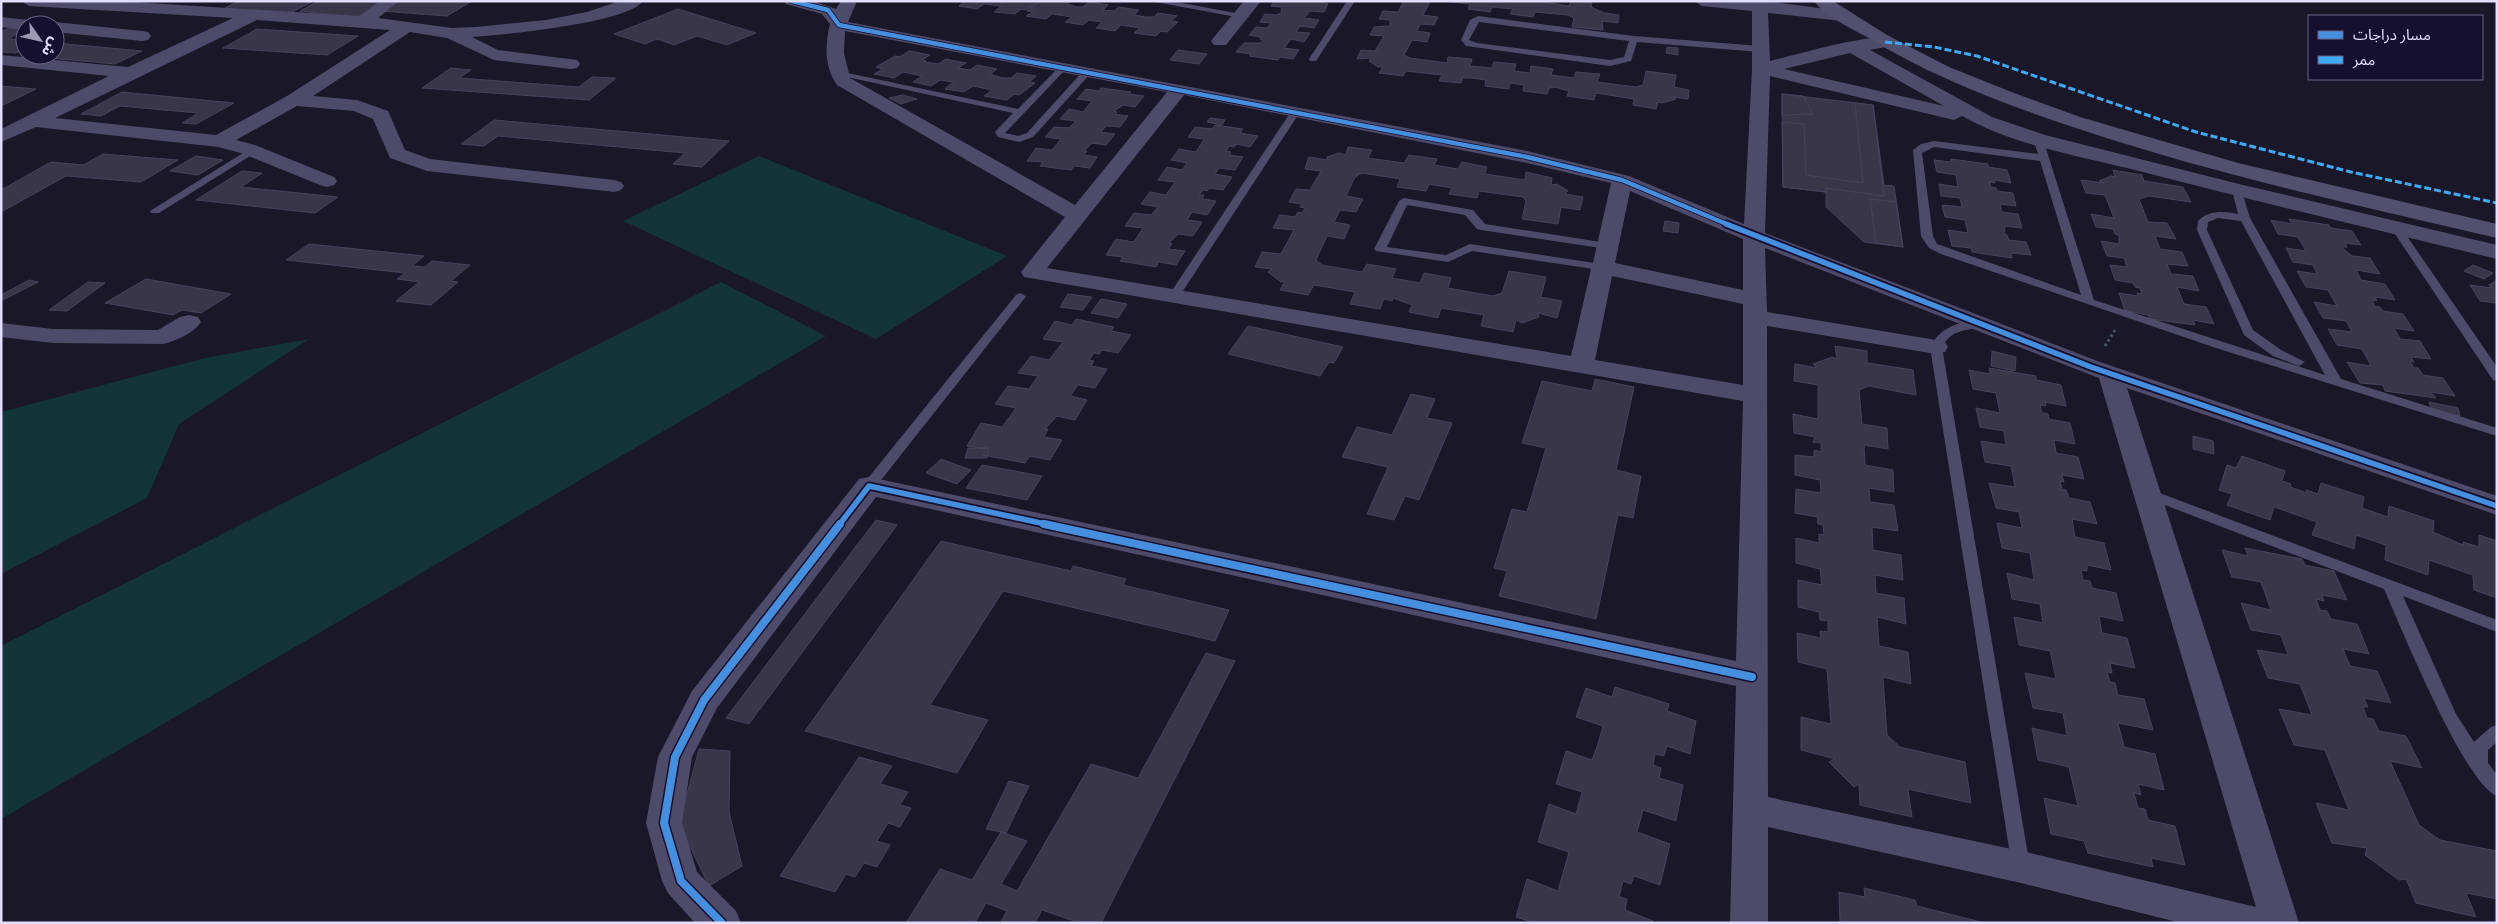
<svg xmlns="http://www.w3.org/2000/svg" width="2498" height="924" viewBox="0 0 2498 924" font-family="Overpass,'Noto Sans Arabic',sans-serif">
	<style>
		.green { fill: #133538 }
		.building { fill: #3a364a; stroke: #47425c }
		.lines { fill: none; stroke-linecap: round; stroke-linejoin: round }
		.path { stroke: #48576a; stroke-width: 3; stroke-dasharray: 2.5 3; stroke-linecap: butt }
		.lane { fill: #4e4b6a; fill-rule: evenodd }
		.street { fill: #4e4b6a; fill-rule: evenodd }
		.secondary { fill: #524f6f; fill-rule: evenodd }
		.quiet { stroke: #3fa9f5; stroke-width: 3; stroke-dasharray: 7 3; stroke-linecap: butt }
		.cycleway-far2-casing { stroke: #161030; stroke-width: 6 }
		.cycleway-far1-casing { stroke: #161030; stroke-width: 9 }
		.cycleway-casing { stroke: #161030; stroke-width: 11 }
		.cycleway-far2 { stroke: #468fdf; stroke-width: 4.5 }
		.cycleway-far1 { stroke: #468fdf; stroke-width: 5.5 }
		.cycleway { stroke: #468fdf; stroke-width: 8 }
	</style>
	<rect width="100%" height="100%" fill="#1a1729"/>
	<path class="green" d="M759,156L1007,256L876,339L623,221Z
		M721,282L826,336L1,819V646Z
		M309,339L179,424L147,498L1,574V412L205,358Z"/>
	<path class="building" d="M238,1L312,2L288,14L225,8Z
		M318,1H361L391,4L365,18L300,11Z
		M398,1H472L447,16L381,11Z
		M965,1H1039L1026,10L1021,9L1015,14L994,12L1001,6L984,4L977,9L959,6Z
		M1040,1H1071L1067,4L1077,7H1083L1089,2L1108,5L1103,10L1114,11L1119,7L1139,10L1134,15L1146,17H1154L1158,13L1177,16L1171,21L1178,22L1167,32L1161,31L1156,36L1134,33L1140,28L1121,25L1115,31L1096,28L1102,22L1089,20L1083,25L1065,22L1072,17L1052,14L1046,19L1026,16L1033,12L1027,11Z
		M1274,1H1317L1328,4L1324,12L1310,11L1304,18L1319,20L1314,28L1300,26L1296,32L1310,33L1304,42L1291,39L1284,48L1299,50L1293,59L1280,57L1278,60L1249,56L1251,54L1236,52L1244,43H1261L1263,40L1260,39L1261,37L1249,35L1256,27L1267,28L1271,23L1260,22L1265,14L1277,15L1281,13L1282,7L1271,6Z
		M1404,1H1433L1430,2L1423,15L1438,17L1434,25L1420,24L1417,31L1430,33L1427,42L1412,40L1404,55L1410,58L1447,63L1448,57L1472,59L1470,66L1492,68L1494,62L1516,64L1514,71L1530,73L1531,66L1553,69L1551,75L1574,78L1576,72L1600,74L1597,82L1636,87L1643,85L1646,71L1676,75L1674,87L1689,90L1688,99L1673,97L1676,99L1662,103L1658,102L1656,109L1633,105L1634,99L1596,93L1594,100L1567,96L1569,91L1555,87L1549,88L1547,94L1523,91L1524,85L1510,83L1509,89L1485,86L1486,80L1472,78H1463L1461,83L1439,81L1442,75L1406,71L1403,76L1379,73L1383,67H1378L1369,61L1371,58L1357,59L1361,50L1375,51L1384,36L1370,35L1374,27L1390,26V20L1379,19L1383,11L1398,12Z
		M1444,1H1538L1569,6L1571,1H1576L1592,3L1591,7L1604,13L1619,15L1618,23L1602,21L1603,30L1572,27L1574,18L1568,15L1535,12L1533,17L1510,14L1513,9L1492,7L1490,12L1468,9L1470,4Z
		M678,9L756,33L727,45L697,36L674,45L657,39L645,44L614,34Z
		M9,28L25,29L8,39L25,40V49L16,53L1,52V32Z
		M257,29L358,36L327,55L223,48Z
		M55,43H56L142,51L115,64L28,56L55,55Z
		M1667,47L1678,48V55L1666,53Z
		M1178,50L1207,54L1199,64L1170,60Z
		M909,51L930,55L922,60L926,61L924,62L938,64L946,59L966,63L958,68L970,70L977,65L997,69L990,74L1002,78H1011L1017,73L1036,76L1029,82L1035,83L1019,95L1014,94L1007,100L984,96L992,90L973,86L964,92L945,89L953,82L940,80L931,86L913,82L922,76L903,72L894,78L874,74L883,69L876,67L895,56L900,57Z
		M451,68L471,70L459,78L579,87L592,77L616,78L589,100L422,88Z
		M1,86L36,89L1,106Z
		M1101,88L1131,92L1129,94L1144,96L1135,107L1123,105L1114,111L1117,112L1115,114L1128,116L1120,127L1106,126L1101,132L1115,134L1106,145L1092,143L1084,151H1087L1084,155L1097,157L1090,168L1074,166L1071,170L1040,166L1043,162L1027,161L1036,148L1052,150L1057,144L1061,139L1045,137L1054,127L1069,128L1076,121L1060,119L1069,109L1083,112L1092,101L1077,99L1086,89L1099,91Z
		M122,92L234,103L196,124L182,123L198,113L120,106L101,116L81,114Z
		M1782,94L1803,96L1813,114L1782,115Z
		M1782,94L1873,105L1884,185L1894,186L1903,247L1864,242L1826,207V192L1783,187Z
		M903,95L917,99L901,104L889,98Z
		M1855,103L1873,105L1884,196L1826,188V192L1783,187L1782,122L1804,124L1806,175L1863,183Z
		M1210,118L1225,120L1222,125L1207,122Z
		M494,120L729,141L702,167L673,164L685,153L498,136L484,146L461,144Z
		M1215,125L1243,129L1240,133L1258,136L1250,147L1237,144L1234,147L1229,146L1226,151L1231,152L1229,155L1243,157L1235,170L1219,168L1215,174L1232,177L1223,190L1209,188L1207,191L1203,190L1199,195H1204L1202,199L1216,201L1207,215L1192,212L1187,220L1202,222L1193,236L1178,234L1169,243H1172L1169,249L1185,251L1176,265L1159,262L1156,267L1120,261L1123,257L1106,255L1116,239L1134,242L1143,228L1125,226L1134,213L1151,215L1158,207L1141,204L1150,192L1166,195L1175,182L1158,180L1167,167L1182,170L1187,163L1171,160L1179,149L1196,152L1204,139L1188,137L1195,127L1212,129Z
		M1348,147L1372,150L1368,158L1404,163L1409,155L1437,159L1434,165L1458,169L1462,162L1487,167L1485,174L1525,180L1526,172L1552,178L1551,185L1557,184L1568,191L1565,194L1583,197L1580,210L1561,207L1558,224L1522,219L1526,201L1523,197L1479,191L1477,198L1449,194L1452,188L1429,184L1426,191L1397,187L1400,179L1362,173L1355,177L1346,196L1363,199L1356,212L1340,210L1334,222L1350,225L1344,239L1327,236L1316,260L1322,265L1362,272L1367,264L1396,269L1392,278L1420,283L1424,273L1451,278L1448,288L1493,296L1502,293L1509,271L1546,277L1541,297L1562,301L1557,318L1538,313L1539,317L1522,323L1516,320L1513,332L1481,326L1484,315L1441,308L1438,318L1409,312L1412,305L1393,298L1392,301L1384,299L1380,309L1350,304L1355,292L1314,285L1308,295L1280,290L1285,281L1281,282L1268,272L1272,269L1255,267L1262,252L1281,254L1294,230L1273,228L1280,215L1295,217L1298,212L1302,213L1305,208L1300,207L1302,204L1289,202L1296,189L1310,190L1321,171L1305,169L1309,157L1327,160V157L1339,153L1346,155Z
		M103,154L178,160L141,182L66,176L1,212V190L51,162L83,165Z
		M196,156L223,160L198,175L170,171Z
		M1951,159L1988,164V167L2007,170L2011,183L1995,180V183L1990,182L1991,187L1996,188L1997,191L2013,193L2016,206L2000,204L2002,212L2018,214L2022,228L2005,226L2004,234L2007,235L2009,240L2026,242L2031,255L2011,253L2012,258L1972,252L1971,248L1952,246L1948,230L1968,233L1965,220L1945,217L1942,205L1962,207L1960,198L1941,196L1939,184L1958,187L1956,175L1937,172L1934,160L1951,162Z
		M2113,170L2142,175L2144,181L2183,187L2191,202L2149,196L2139,199L2148,222L2167,223L2176,239L2155,236L2160,249L2182,252L2188,266L2167,264L2171,274L2193,276L2199,291L2177,287L2184,304L2206,307L2214,324L2193,320L2195,325L2150,319L2148,315L2125,311L2119,293L2138,296L2137,293L2142,294L2140,288L2135,287L2133,283L2115,280L2110,265L2127,267L2124,258L2107,256L2101,241L2119,244V235L2115,234L2113,229L2096,227L2091,214L2114,218L2105,195L2086,193L2081,180L2104,183L2099,181L2111,176L2115,177Z
		M242,171L262,173L241,187L338,197L315,213L196,200Z
		M1870,199L1896,202L1903,247L1876,243Z
		M2289,219L2329,225L2331,228L2352,231L2361,245L2345,243L2347,247H2341L2352,256L2370,258L2380,274L2356,270L2361,280L2385,284L2395,300L2375,297L2377,301L2372,300L2375,306L2380,307L2383,311L2403,314L2414,331L2394,328L2400,339L2420,341L2431,359L2411,357L2414,362L2410,361L2414,368H2418L2423,375L2443,378L2455,396L2431,392L2436,398L2385,391L2383,385L2360,383L2347,362L2371,366L2367,358L2362,349L2337,345L2328,329L2352,332L2346,321L2323,318L2314,302L2337,306L2333,299L2328,290L2306,287L2297,271L2317,274L2313,265L2293,262L2286,248L2306,251L2298,237L2278,234L2271,220L2292,224Z
		M1665,221L1679,223L1678,233L1663,231Z
		M309,244L424,256L412,266L425,267L432,261L470,265L451,281L458,282L431,305L396,301L419,282L397,279L405,273L286,260Z
		M2473,265L2493,273L2484,279L2464,271Z
		M146,279L231,294L201,313L182,310L173,315L105,303Z
		M29,280L38,282L1,301V295Z
		M2497,280V303L2480,301L2470,285L2492,288L2489,285Z
		M88,282L105,283L67,311L49,310Z
		M1068,294L1092,297L1083,310L1060,307Z
		M1101,299L1127,304L1118,318L1091,313Z
		M1076,319L1114,327L1111,331L1131,335L1118,353L1102,350L1099,354L1094,353L1089,360L1094,361L1091,366L1107,369L1095,388L1078,385L1070,396L1087,400L1075,420L1057,416L1045,429H1048L1044,437L1062,440L1050,460L1030,456L1025,463L983,455L987,449L967,446L981,423L1002,427L1016,408L995,404L1008,386L1029,389L1038,376L1018,373L1031,356L1049,360L1057,350L1063,342L1043,339L1055,321L1072,325Z
		M1248,326L1343,347L1334,363L1329,362L1320,376L1228,354Z
		M1835,346L1867,351V363L1913,370L1916,395L1869,386L1859,390L1862,424L1887,428L1888,449L1864,445L1865,465L1893,470L1894,492L1869,488L1870,502L1894,505L1898,531L1872,527L1873,550L1901,555L1903,580L1875,575L1876,593L1904,598L1906,624L1877,617L1879,646L1908,652L1911,684L1883,677L1887,735L1900,747L1965,762L1971,803L1908,789L1912,817L1860,805L1859,784L1854,787L1829,762L1835,759L1801,750V717L1831,724L1827,669L1798,662L1797,633L1821,638L1820,631L1828,632V621L1820,620L1819,612L1798,607V580L1822,585L1820,569L1796,563V538L1819,543V534L1824,535L1823,525L1818,524L1817,517L1795,513L1796,489L1821,493L1820,480L1795,475V455L1814,457V450L1821,452V443L1813,442L1815,437L1794,433L1793,414L1818,419V385L1794,381L1795,364L1818,368L1813,364L1832,357L1837,359Z
		M1992,351L2016,357L2015,371L1991,366Z
		M1989,368L2036,376V380L2061,385L2066,406L2045,402L2046,406L2040,405L2042,413L2048,414L2049,419L2070,423L2075,444L2054,440L2056,453L2078,457L2084,479L2062,475L2064,482L2060,481L2062,489L2066,490L2069,498L2090,502L2097,524L2072,519L2075,537L2104,543L2111,570L2087,565V571L2081,570L2083,580L2090,581L2092,588L2116,593L2123,621L2099,616L2102,633L2127,638L2135,668L2110,663L2112,673L2107,672L2110,682L2115,683L2118,695L2144,699L2153,730L2118,723L2124,747L2155,754L2164,790L2138,784L2141,795L2134,793L2138,808L2145,809L2148,820L2175,826L2185,865L2151,858L2153,867L2088,853L2084,841L2051,834L2044,798L2078,806L2069,767L2038,760L2032,728L2067,736L2063,713L2033,708L2025,673L2056,679L2050,651L2019,645L2014,617L2043,623L2040,604L2012,599L2007,573L2034,580L2030,553L2002,548L1997,523L2022,528L2019,512L1996,508L1989,483L2015,487L2011,466L1985,462L1981,441L2006,445L2004,431L1980,427L1976,408L2000,413L1996,393L1973,389L1969,370L1990,374Z
		M1595,379L1634,387L1616,470L1641,476L1633,518L1618,515L1596,619L1499,596L1507,571L1494,568L1512,509L1527,512L1546,448L1522,443L1542,381L1592,391Z
		M1411,394L1435,399L1427,418L1452,423L1419,500L1405,496L1394,520L1367,514L1388,467L1342,457L1357,427L1392,435Z
		M2429,402L2458,408L2460,416L2432,410Z
		M2193,436L2213,441L2214,454L2193,449Z
		M968,448H989L987,458H965Z
		M2242,456L2285,471L2282,481L2291,484L2290,487L2307,493L2306,490L2318,494L2321,483L2364,497L2362,508L2388,517L2389,506L2434,521L2433,532L2463,545V542L2479,547V535L2497,541V598L2474,590L2473,575L2429,560L2428,575L2385,560L2386,545L2356,535L2354,549L2312,535L2317,522L2274,507L2270,520L2227,505L2232,494L2219,490L2227,465L2236,468Z
		M941,459L971,470L957,484L926,473Z
		M982,465L1042,476L1027,500L966,488Z
		M876,520L897,525L749,724L726,718Z
		M941,541L1071,571L1073,566L1126,579L1123,585L1229,610L1215,641L1003,591L930,705L988,720L957,773L805,731Z
		M2245,548L2302,559L2305,565L2334,571L2347,600L2322,595L2324,601L2316,599L2320,610L2327,611L2331,619L2357,624L2369,654L2343,649L2350,666L2377,671L2391,703L2364,698L2368,707H2363L2367,718L2373,719L2379,731L2406,736L2422,768L2390,761L2419,825L2440,840L2497,851V899L2466,893L2476,917L2416,903L2406,879L2399,880L2365,855L2367,848L2332,843L2316,803L2349,810L2325,750L2294,745L2279,709L2312,715L2300,684L2268,678L2257,650L2288,655L2281,635L2251,630L2241,603L2271,610L2261,582L2232,577L2222,550L2248,556Z
		M1206,653L1235,661L1101,923H1080L1042,910L1035,923H1000L1007,911L986,903L975,923H906L940,869L972,880L1001,832L1027,841L1001,884L1017,891L1091,764L1138,778Z
		M1615,687L1669,704L1667,711L1696,721L1690,754L1667,746L1664,756L1655,754L1653,765L1661,768L1659,778L1683,785L1676,821L1643,810L1637,832L1670,844L1660,885L1634,876L1631,884L1623,881L1619,897L1627,899L1625,910L1653,921L1652,923H1534L1516,917L1527,879L1558,891L1569,852L1538,842L1549,804L1576,814L1582,792L1556,784L1566,751L1592,760L1598,744L1603,726L1576,717L1586,688L1612,697Z
		M699,749L730,751L729,812L742,866L709,886L679,824Z
		M859,757L892,766L880,784L908,792L900,805L911,808L900,827L888,823L877,841L890,845L877,867L864,863L855,877L846,874L835,892L780,876Z
		M1009,781L1029,786L1006,833L986,829Z
		M1864,888L1915,900L1917,906L1985,923H1840L1839,892L1865,897Z"/>
	<g class="lines">
		<path class="path" d="M2105,346L2115,330"/>
		<path class="lane" d="M1150,1H1171L1246,15L1242,18Z
			M1347,1H1355L1316,61H1310L1309,59Z
			M1478,16L1634,36L1760,46L1764,49L1760,52L1637,42L1631,61L1610,66L1466,46L1461,40L1470,20ZM1479,22L1629,41L1624,57L1610,60L1477,43L1469,40Z
			M1060,66L1067,68L1005,133L1018,136L1027,133L1084,70L1092,72L1033,137L1019,142L998,137L995,132L1013,113L833,74L838,71L1018,109Z
			M1292,110L1300,112L1179,297H1171L1169,295Z
			M2038,136L2043,139L2094,300L2325,375L2241,221L2218,218L2208,222L2207,230L2253,330L2281,350L2305,362L2299,366L2273,356L2244,335L2197,230L2198,221C2208,210 2224,211 2238,214L2232,190L2237,187L2241,188L2250,218L2341,379L2497,428V436L2216,348L1941,254L1929,248L1921,236L1913,150L1921,144L1934,141L2038,154L2033,139ZM1934,147L2040,161L2081,295L1937,244L1933,236L1922,153Z
			M251,148L255,149V153L159,213H151L150,211Z
			M1404,198L1473,210L1485,224L1607,243L1613,246L1607,249L1481,230L1477,229L1465,215L1407,205L1387,247L1446,255L1470,244L1601,264L1607,267L1601,270L1472,251L1448,262L1376,251L1374,249L1399,201Z
			M2396,225L2400,226L2497,367V381L2493,380L2391,228Z
			M1020,293L1024,295L1026,297L1024,299L874,489H864L862,486L864,483L1016,295Z
			M1978,320L1984,324L1982,327C1965,331 1952,329 1942,347L2030,867L2028,873L2021,875L2014,873L2012,867L1930,347C1941,327 1956,323 1978,320Z
			M2149,489L2497,620V632L2403,596L2456,714L2474,742L2491,727L2497,725V742L2488,750V763L2497,775V796C2465,785 2400,625 2384,589L2144,497L2142,494L2144,491Z"/>
		<path class="street" d="M21,1H116L359,16L380,1H399L378,18L452,28L476,27L546,20L587,12L620,1H643C628,23 502,35 472,37L498,50L577,60L580,64L577,68L571,69L494,60L447,38L410,32L313,96L357,100L388,111L405,150L430,159L614,180L621,182L624,186L621,190L614,192L427,171L390,158L373,119L354,111L297,106L236,140L255,145L334,177L337,181L334,185L327,187L320,185L241,153L218,147L36,127L1,142V129L109,76L1,65V55L128,67L233,18L29,6ZM257,20L390,30L287,96L216,135L55,118Z
			M784,1H813L836,9L841,1H857L848,22L1527,151L1629,176L1744,224L1752,69V11L1702,6L1694,1H1766L1848,12L1850,16L1848,20L1842,21L1768,13L1770,61C1796,55 1869,33 1891,38L1894,42L1891,46L1870,50L1992,117L2045,135L2239,184L2497,245V259C2377,230 2258,202 2139,171C2081,156 2015,146 1962,116L1954,120L1770,76L1765,233L2100,362L2497,496V515L2127,388L2299,923H2181L2021,883L1768,827V923H1730L1736,686L876,497L717,708L692,757L682,823L697,872L736,911L741,923H695L668,893L662,881L646,823L658,757L692,691L859,479L869,477L1736,661L1743,401L1024,277L1021,272L1065,217L837,85C824,67 825,44 830,24L822,14L786,4ZM845,31L1167,92L1075,205L850,78L844,53ZM1850,53L1944,106L1784,69ZM1184,95L1527,163L1611,183L1593,263L1590,267L1591,269L1571,356L1047,268ZM1630,191L1743,239V290L1615,263ZM1765,248L2099,378L2256,907L2021,851L1768,797L1767,326L1936,354L1945,352L1948,347L1945,342L1936,340L1767,312ZM1612,276L1743,304V385L1595,360Z
			M1244,1H1261L1226,45H1214L1211,41L1214,37Z
			M1,17L36,21L38,25H25V30L1,27Z
			M55,22L142,31L148,32L151,36L148,40L142,41L55,32V25H48Z
			M189,315L198,317L201,322C194,333 176,341 163,344L53,343L1,337V323L53,329L158,330L180,317Z"/>
		<path class="secondary" d="M1814,1H1833L1887,35L1949,67L2014,93L2080,117L2238,163L2497,224V238C2360,206 2222,176 2088,132C2012,107 1935,79 1867,37C1852,29 1823,15 1814,1Z"/>
		<path class="quiet" d="M1885,42L1934,47L1977,56L2196,132L2351,172L2497,203"/>
		<g class="cycleway-far2-casing">
			<path id="cycleway-far2" d="M792,1L828,10L839,25L1527,157L1622,180L1729,225"/>
		</g>
		<g class="cycleway-far1-casing">
			<path id="cycleway-far1" d="M1726,224L2091,367L2497,506
				M839,525L869,486L1050,525"/>
		</g>
		<g class="cycleway-casing">
			<path id="cycleway" d="M1044,524L1752,677
				M722,923L681,881L664,823L675,757L704,700L840,524"/>
		</g>
		<use href="#cycleway-far2" class="cycleway-far2"/>
		<use href="#cycleway-far1" class="cycleway-far1"/>
		<use href="#cycleway" class="cycleway"/>
	</g>
	<rect width="2498" height="924" fill="none" stroke="#e3deff" stroke-width="5"/>
	<rect x="2308" y="15" width="175" height="65" fill="#161030" stroke="#686283"/>
	<rect x="2318" y="31" width="25" height="8" fill="#468fdf" stroke="#686283"/>
	<text x="2353" y="40" font-size="15" fill="#e3deff">مسار دراجات</text>
	<rect x="2318" y="56" width="25" height="8" fill="#3fa9f5" stroke="#686283"/>
	<text x="2353" y="65" font-size="15" fill="#e3deff">ممر</text>
	<g transform="translate(40 40) rotate(124)"><circle r="24" fill="#161030" stroke="#686283"/>
	<path d="M0-4L9 19L0 12L-9 19Z" fill="#9d98b4"/>
	<text y="-8" font-size="14" font-weight="bold" text-anchor="middle" fill="#e3deff">ش</text>
	</g>
</svg>
